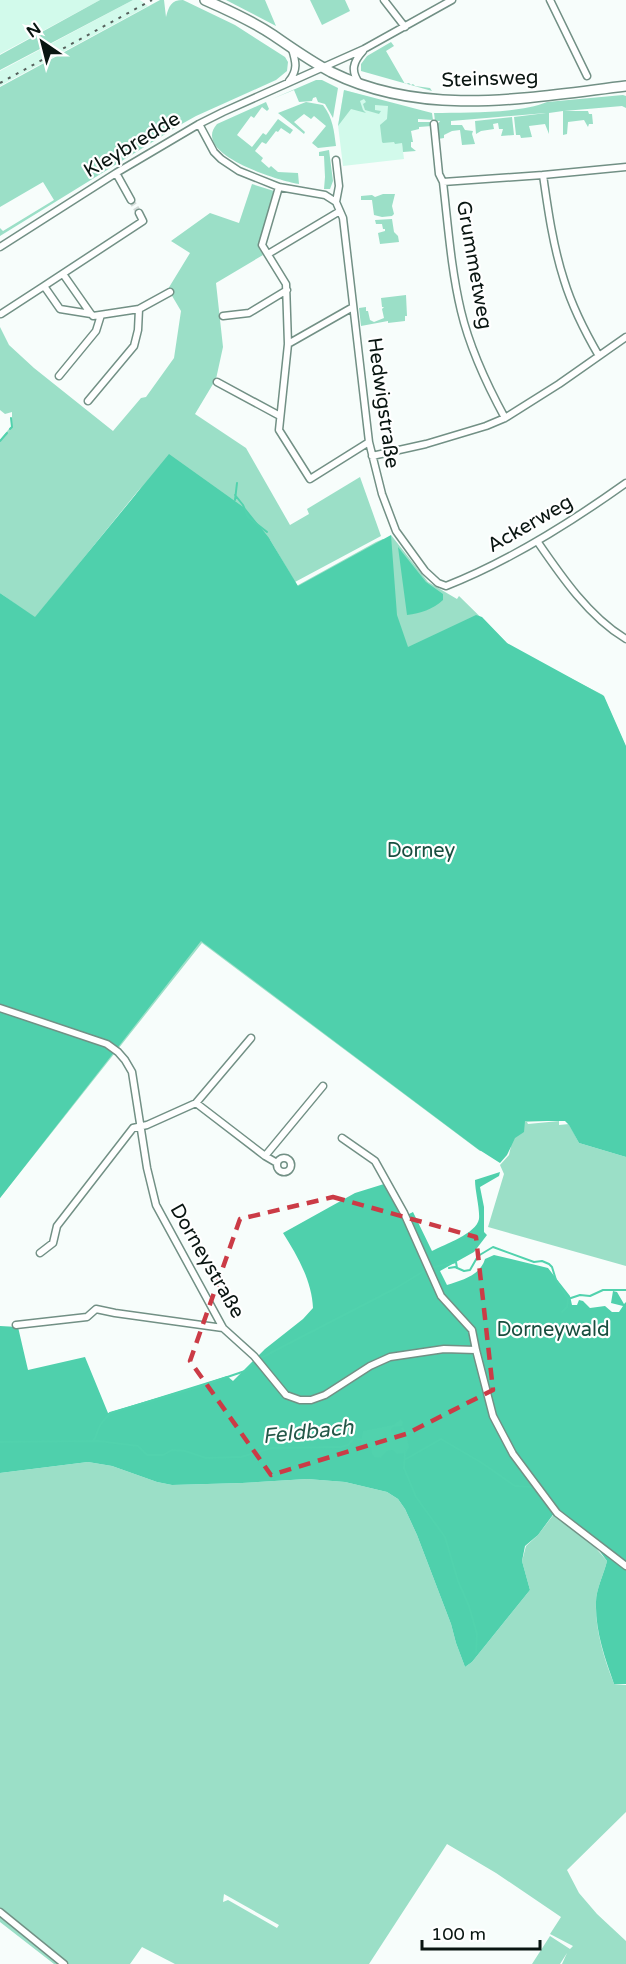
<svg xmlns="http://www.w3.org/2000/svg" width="626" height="1964" viewBox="0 0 626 1964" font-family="'Varela Round',sans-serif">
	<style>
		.built { fill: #d2faeb }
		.green { fill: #9bdfc7; fill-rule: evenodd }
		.forest { fill: #4fd0ac }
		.water { fill: #51d2ad }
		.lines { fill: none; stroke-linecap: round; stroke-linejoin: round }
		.stream { stroke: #51d2ad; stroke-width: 2 }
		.minor-tunnel { stroke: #d3dad8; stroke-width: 6; stroke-dasharray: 6 3; stroke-linecap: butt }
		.minor-casing { stroke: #729085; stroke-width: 9 }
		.secondary-casing { stroke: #729085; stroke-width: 12 }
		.minor { stroke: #fff; stroke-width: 6 }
		.secondary { stroke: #fff; stroke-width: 9 }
		.rail { stroke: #56605c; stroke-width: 2; stroke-dasharray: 3 6; stroke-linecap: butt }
		.marked { fill: none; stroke: #cb3b46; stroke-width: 4.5; stroke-dasharray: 12 8; stroke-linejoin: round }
		.labels { text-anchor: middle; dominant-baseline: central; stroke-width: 4.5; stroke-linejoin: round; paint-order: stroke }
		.street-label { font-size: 20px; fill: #091511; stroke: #fff }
		.park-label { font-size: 20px; fill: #184e3f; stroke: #fff }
		.water-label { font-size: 21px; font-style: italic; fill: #245849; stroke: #fff }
	</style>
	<rect width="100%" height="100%" fill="#f7fdfb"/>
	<path class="built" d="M0,0H100L0,54Z
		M133,0H140L148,6L0,86V71Z
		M344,90L397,105L404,159L343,166L338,125Z"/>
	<path class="green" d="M100,0H133L0,70V55Z
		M160,0H164L166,17C169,6 171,0 183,0L235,25L285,57L288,62L287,71L276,80L196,116L180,125L0,236V228L3,231L54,200L43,182L0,207V87Z
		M226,0H265L276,26Z
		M310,0H345L350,11L322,25Z
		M391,42L394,46L386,51L405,84L409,83L411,85L413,84L415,86L430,88L432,91L361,71V64L367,56Z
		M316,80H322L338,88L333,118L325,104L318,102L316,97L313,98L312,101L299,102L294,90L272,99Z
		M344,90L432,113L433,120L418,119V122H432V126L419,127V129L411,131L413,142H411V147L416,151L403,152L402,143L395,144L394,142L383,143L382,142L380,125L387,119L388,106L375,105V110L381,111L379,114L365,110L363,104L366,102L364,99L360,101L363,110L366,113L351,109L338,126Z
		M623,95L626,96V108L622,106L564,111H588L589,114H592L593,124H589L588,127L584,120L568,122L567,134L563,135V111L549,113V134L545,124L529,126L532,137L521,138L520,135H516L514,117L546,113L451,121V125H462L465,130L473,131L472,134L475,144L462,145L460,130L452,131L444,135V138L438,139L437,125L440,121H435L434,113C466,112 518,114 547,102Z
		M266,102L269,109L267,111L262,107L254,118L251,116L237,135L252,147L263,133L266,135L278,119L293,130L290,134L281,128L278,132L276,131L266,144L262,142L255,151L263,158L261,161L269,168L271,166L278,172L298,173L299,184C280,181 190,154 217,124Z
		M306,102L323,105C333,118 334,131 336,146L318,148L312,143L326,126L314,116L311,119L304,114L294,122L305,132L304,134L278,113Z
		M512,117L514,135L501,136L503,129H499L498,123L493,124L494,129L481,131L476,134L475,121Z
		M329,150L333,181L330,189H324L325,177L324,156H319V152Z
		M252,184L274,191L258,246L263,255L216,283L223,347L216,379L195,414L246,448L290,525L309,514L307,509L360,477L381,536L295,582L269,538L291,589L376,542L383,539L391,542V535L428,582L457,599L459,596L512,648L603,695L626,747L567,1120L527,1122L528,1124L559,1121V1125L569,1124L579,1143L626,1157V1266L488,1227L504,1174L500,1165L509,1155L511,1146L507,1152L480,1151L202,943L0,1198V615L30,639L142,486L35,618L0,593V440L12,425V412L5,414L0,410V327L9,345L34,368L113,431L141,398L146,397L174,358L181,311L168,289L190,253L171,241L210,213L239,223Z
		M383,194H395L392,206L394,214L392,216L382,217L374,215L372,200H361V196L372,195L375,197Z
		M392,219L394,232L398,236L399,242L380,244L378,233L385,231V229H383L382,224H376L375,220Z
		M406,295L407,316H405V321L388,323V321L361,326L359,308L366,307V311H368L370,320L374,322L384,318L382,309L384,307H382L381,298Z
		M88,1462L112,1466L157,1482L172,1485L242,1483L307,1479L345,1482L387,1492L398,1499L405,1509L417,1535L451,1624L456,1643L465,1667L472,1662L530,1590L522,1561L526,1546L538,1535L554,1514L588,1539L607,1561C604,1574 596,1589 596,1602C595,1630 604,1658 614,1684L626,1685V1812L567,1870L579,1893L597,1914L626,1941V1964H562L567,1953L560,1964H532L550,1936L570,1949L573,1946L550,1934L561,1917L496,1873L447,1844L369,1964H175L142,1947L130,1964H54L0,1922V1473ZM224,1894L279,1925L277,1928L228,1900L223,1902Z"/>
	<path class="forest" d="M169,454L246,509L269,538L298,586L391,535L397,615L408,647L476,615L482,617L507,643L604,696L626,746V1157L579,1143L569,1125L565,1121H525L524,1132L515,1138L507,1155L500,1163L478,1149L201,941L0,1198V593L35,617Z
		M500,1172L499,1176L480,1187L484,1207V1232L487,1235L474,1252L440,1271L447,1285C462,1280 480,1276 485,1259L494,1255L548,1268L570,1296L572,1305H577L579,1300L583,1301L590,1308L605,1306L612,1312H619L623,1306L611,1303L613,1291L617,1292L624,1304L626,1302V1684H614C605,1658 595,1631 596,1602C596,1589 604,1574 607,1561L589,1537L555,1512L538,1535L525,1546L522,1561L530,1590L472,1662L465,1667L456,1643L451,1624L417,1535L405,1509L398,1499L387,1492L345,1482L307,1479L242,1483L172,1485L157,1482L112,1466L88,1462L0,1473V1326L18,1327L28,1370L85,1357L108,1413L227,1376L233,1381L265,1349L303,1319L313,1308C312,1281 297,1255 283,1233L355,1193L384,1184L403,1217L413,1212L432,1251C445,1244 476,1234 479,1219C480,1209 475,1191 475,1180Z"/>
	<path class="water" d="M398,547L426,582L443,594V600C432,610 421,613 407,615Z
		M401,1419L403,1422L402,1426L393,1427L391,1430L392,1433L398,1437L403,1435L401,1428L403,1427L406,1432H411L407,1438L409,1447L406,1453L397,1454L392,1450L387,1451L381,1458L374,1457L372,1454L371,1447H360L363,1431L393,1425Z"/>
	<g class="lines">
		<path class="stream" d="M10,429L12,427L11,418
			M0,441L7,433
			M235,495L243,505L248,517L267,532
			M235,500L237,483
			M434,1267L456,1262L457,1268
			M449,1268L455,1267L464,1271L470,1270L478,1256L493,1247L534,1262L542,1261L549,1264L552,1267L556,1280L568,1299L580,1295L590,1296L603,1290H626
			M562,1312L567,1307L568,1299
			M93,1441C98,1435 97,1429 101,1424C104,1419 107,1418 110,1413L195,1388L245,1371L255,1361L396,1288L424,1271
			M0,1442L99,1441L138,1446L147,1455H163L172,1450L185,1451L206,1458L241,1457L272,1448L341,1447L348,1445L354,1438L362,1440
			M405,1451L404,1468L416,1497L445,1537L458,1581L469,1606L477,1634L476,1653
			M406,1459L441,1439L482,1463L515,1486L531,1487"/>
		<path class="minor-tunnel" d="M131,200L139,213"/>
		<g class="minor-casing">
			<path id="minor" d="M384,0L405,27
				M550,0L587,76
				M289,81C298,70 296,62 292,49
				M360,84C350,71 353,62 363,51
				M199,124L214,152L221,159L239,171L279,187L325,195L336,202L343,218L369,442L382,494L396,531L425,571L438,583L446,586C510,561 570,523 626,483
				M434,124L439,174L443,182C448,225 451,269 461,311C470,349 487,385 505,418
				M116,173L131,200
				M543,175C548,210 553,246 564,280C572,306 585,332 599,356
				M443,182L543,175L626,167
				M279,187L262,245L286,284L288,344L279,430L310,479L369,442
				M336,202L339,186L336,160
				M139,213L143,221L44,286L60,309L91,314L93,316L139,309L170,292
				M0,247L116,173L199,124L223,112L364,49L452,0
				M268,254L340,211
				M63,274L91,314
				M1,314L44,286
				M223,316L249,313L287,290
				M288,344L353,307
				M59,376L96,331L101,315
				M217,382L280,416
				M88,401L134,346L138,330L139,309
				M372,456L426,444L486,426L505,418L559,384L626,337
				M537,541C561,576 589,617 626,639
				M0,1008L107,1044L118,1052L125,1060L132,1072L147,1168L156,1205L223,1328L254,1356L286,1395L300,1400H311L325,1395L370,1366L390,1357L444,1349L476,1350
				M196,1103L251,1038
				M342,1138L375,1161L404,1213L441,1296L472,1330L476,1350L493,1416L513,1454L557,1513L626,1566
				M265,1156L323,1086
				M277 1165a7 7 0 1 1 14 0a7 7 0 1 1-14 0Z
				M40,1253L53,1243L57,1226L133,1128L147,1125L196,1103L265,1156L277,1163
				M16,1325L87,1317L96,1309L115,1313L223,1328
				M0,1912L64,1964"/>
		</g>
		<g class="secondary-casing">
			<path id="secondary" d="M205,0C228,10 252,21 273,35C292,48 310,61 331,72C424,118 527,98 626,86"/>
		</g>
		<use href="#minor" class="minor"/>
		<use href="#secondary" class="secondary"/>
		<path class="rail" d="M0,83L152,0"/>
	</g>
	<path class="marked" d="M333,1197L476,1237L493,1390L406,1434L271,1475L190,1361L240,1219Z"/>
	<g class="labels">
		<g class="street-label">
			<text transform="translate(490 79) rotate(-2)">Steinsweg</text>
			<text transform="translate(132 145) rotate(-31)">Kleybredde</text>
			<text transform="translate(474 265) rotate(80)">Grummetweg</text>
			<text transform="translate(383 403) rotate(82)">Hedwigstraße</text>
			<text transform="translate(530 524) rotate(-30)">Ackerweg</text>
			<text transform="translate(207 1261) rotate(60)">Dorneystraße</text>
		</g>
		<g class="park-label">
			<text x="421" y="851">Dorney</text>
			<text x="553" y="1330">Dorneywald</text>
		</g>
		<g class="water-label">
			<text transform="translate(308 1432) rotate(-6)">Feldbach</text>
		</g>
	</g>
	<g transform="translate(42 42) rotate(325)" stroke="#ffffff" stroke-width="4.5" paint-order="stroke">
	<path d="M0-4.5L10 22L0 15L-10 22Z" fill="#091511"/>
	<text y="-9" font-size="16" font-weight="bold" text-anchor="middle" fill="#091511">N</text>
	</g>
	<path d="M422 1940v9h118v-9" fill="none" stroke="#091511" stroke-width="3"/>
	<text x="431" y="1940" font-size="18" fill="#091511" stroke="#ffffff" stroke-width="4.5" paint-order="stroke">100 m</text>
</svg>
